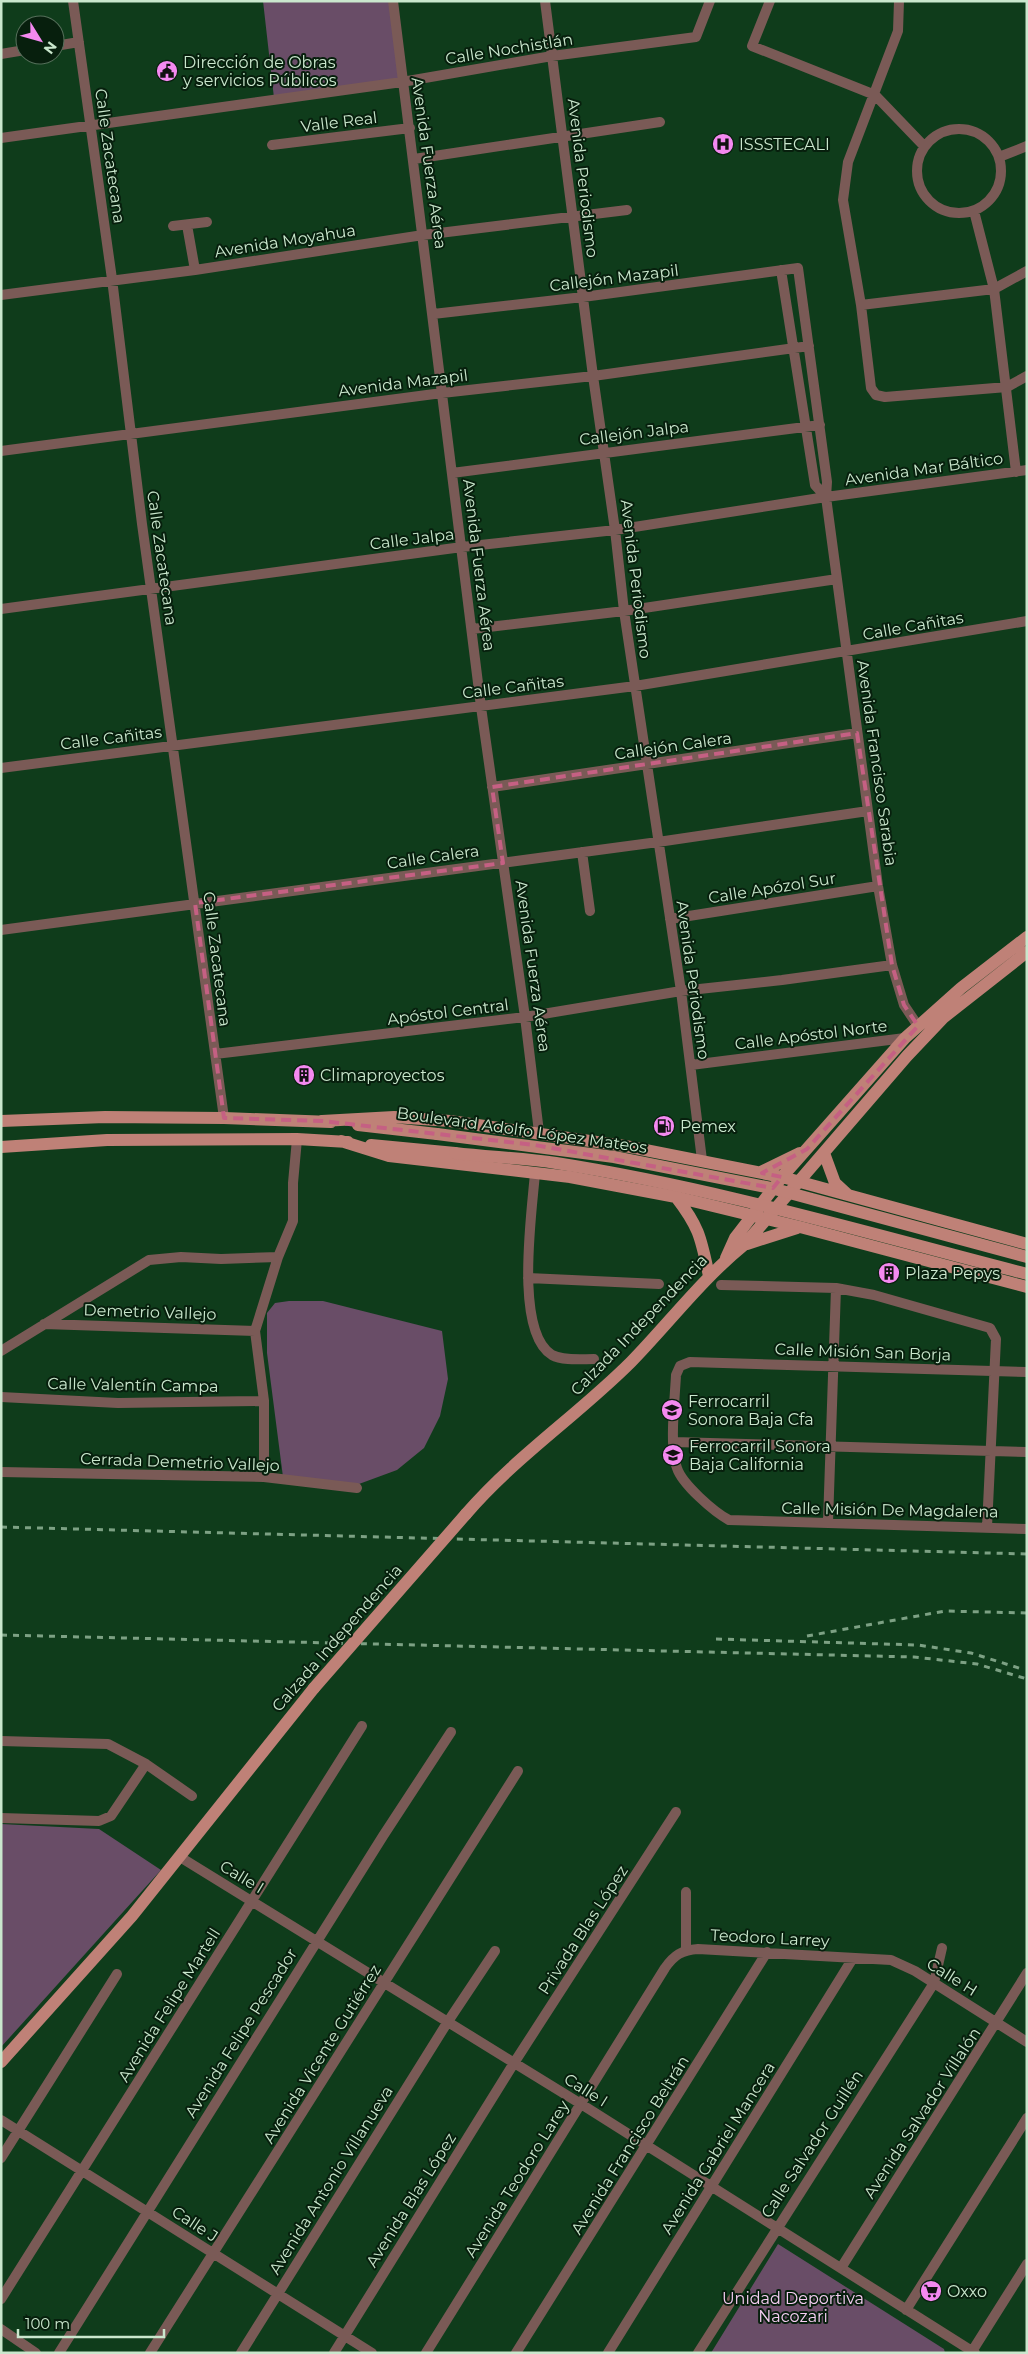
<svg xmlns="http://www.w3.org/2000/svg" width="1028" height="2354" viewBox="0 0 1028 2354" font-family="Montserrat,sans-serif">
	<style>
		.park { fill: #694d67 }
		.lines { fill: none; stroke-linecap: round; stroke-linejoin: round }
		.minor { stroke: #7a5a56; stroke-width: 10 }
		.major { stroke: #bf8177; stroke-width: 12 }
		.rail { stroke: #7da184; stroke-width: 3; stroke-dasharray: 6 6; stroke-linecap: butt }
		.major-bridge { stroke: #bf8177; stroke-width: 12 }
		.marked { fill: none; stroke: #c56083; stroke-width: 4; stroke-dasharray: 10 6; stroke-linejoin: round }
		.labels { text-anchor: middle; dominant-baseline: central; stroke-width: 4; stroke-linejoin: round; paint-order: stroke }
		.street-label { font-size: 16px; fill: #cae7cd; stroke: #071f0d }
		.poi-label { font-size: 16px; fill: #cae7cd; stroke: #071f0d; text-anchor: start }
		.park-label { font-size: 16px; fill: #f7cef4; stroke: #071f0d }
	</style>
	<rect width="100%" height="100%" fill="#0f3c1b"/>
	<path class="park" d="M263,1H389L403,79L274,98Z
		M289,1301H323L442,1331L448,1379L440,1416L424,1448L397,1470L359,1484L283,1477L267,1353V1313L275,1303Z
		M1,1824L99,1829L161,1870L1,2047Z
		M778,2244L944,2349L945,2353H711Z"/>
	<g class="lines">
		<path class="minor" d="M73,1L112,279L142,524L224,1118
			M393,1L481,707L525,1017L539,1132
			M545,1L593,376L615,530L624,611L681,991L702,1160
			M770,1L752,46L875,95L924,146
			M899,1L898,31L848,162L843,200L861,305L871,388L876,395L885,397L1007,387L1027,376
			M55,46L79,42
			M1,54L25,50
			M917 171a42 42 0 1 1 84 0a42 42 0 1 1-84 0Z
			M1,138L402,82L552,56L696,37L710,1
			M272,145L410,128
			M999,157L1027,146
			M414,159L660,122
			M974,211L994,289L1016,472
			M187,225L195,270
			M173,226L207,222
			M781,270L815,485L826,497
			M1,295L195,270L423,235L627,210
			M861,305L994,289L1027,271
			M433,314L583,297L798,268L827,482L826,497L878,886L892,965L904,1005L918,1026
			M1,451L442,393L593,376L809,346
			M452,473L820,425
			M1,609L462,547L615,530L826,497L1027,470
			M472,629L624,611L837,579
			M1,768L635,686L1027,621
			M492,787L857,733
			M582,852L590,911
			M670,919L878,886
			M1,930L658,842L868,811
			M215,1054L525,1017L681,991L782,980L892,965
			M691,1065L905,1038
			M535,1173C532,1212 514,1332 552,1355C563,1361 581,1359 594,1359
			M528,1278L659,1284
			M721,1285L836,1288L874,1295L990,1328L996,1339L987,1527
			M44,1324L255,1331L264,1401V1477
			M255,1331L278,1257L293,1221V1183L297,1139
			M1,1351L149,1260L181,1257L221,1259L278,1257
			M1027,1372L690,1362L680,1366L676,1375C675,1397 669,1449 677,1468C682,1484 714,1512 729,1520L1027,1529
			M1,1397L118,1403L264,1401
			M674,1442L1027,1452
			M1,1472L264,1477L357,1488
			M828,1522L836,1288
			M1,1741L108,1744L146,1764L192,1796
			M1,1818L99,1821L111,1816L146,1764
			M180,1857L581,2104L975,2353
			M686,1950V1892
			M1,2120L372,2353
			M1,2158L117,1974
			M841,2268L1027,1973
			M1,2299L362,1726
			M906,2310L1027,2118
			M1,2329L36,2353
			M59,2353L383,1836L451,1732
			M150,2353L518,1771
			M241,2353L447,2023L495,1951
			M334,2353L514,2063L676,1812
			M426,2353L665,1968C674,1955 682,1950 698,1949L891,1960L915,1971L1027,2042
			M516,2353L767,1952
			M608,2353L853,1958
			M698,2353L934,1983L942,1948
			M971,2353L1027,2264"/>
		<path class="major" d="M1,1121L105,1117L224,1118L331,1122
			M322,1121L394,1117L450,1121L625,1146L782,1177L1027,1244
			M358,1125L437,1134
			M341,1141L389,1156L570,1177L676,1197L800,1227L1027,1287
			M371,1145L455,1153
			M1,1147L107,1140L297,1139L348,1142
			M824,1153L835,1183L848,1195
			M761,1172L800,1153
			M676,1197C700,1228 701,1239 709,1276
			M747,1244L797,1228
			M726,1258L735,1238L782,1177L905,1038L961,988L1027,937
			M466,1514C515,1457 578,1415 631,1362C669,1323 702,1279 745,1244L907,1056L943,1018L1027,952
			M1,2062L132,1916L314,1688"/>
		<path class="rail" d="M1,1527L1027,1554
			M1,1635L914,1657L977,1664L1027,1679
			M807,1636L945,1611L1027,1613
			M716,1639L918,1645L971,1653L1022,1669"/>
		<path class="major-bridge" d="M437,1134L614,1157L771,1188L1027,1257
			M455,1153C488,1157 523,1158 556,1163C716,1188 871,1234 1027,1274
			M314,1688L466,1514"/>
	</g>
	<path class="marked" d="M857,733L892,965L904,1005L918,1026L807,1149L762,1173L782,1177L773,1188L535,1145L322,1121L224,1118L195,903L503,863L492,787Z"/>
	<defs>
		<g id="civic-disc" transform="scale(1.125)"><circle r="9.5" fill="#f489f0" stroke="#071f0d"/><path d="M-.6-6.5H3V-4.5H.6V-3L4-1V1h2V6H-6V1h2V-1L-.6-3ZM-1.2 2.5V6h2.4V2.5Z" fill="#111"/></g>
		<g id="hospital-disc" transform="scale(1.125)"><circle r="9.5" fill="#f489f0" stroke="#071f0d"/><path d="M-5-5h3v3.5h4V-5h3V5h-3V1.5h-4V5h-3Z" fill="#111"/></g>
		<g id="building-disc" transform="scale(1.125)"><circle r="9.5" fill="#f489f0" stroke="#071f0d"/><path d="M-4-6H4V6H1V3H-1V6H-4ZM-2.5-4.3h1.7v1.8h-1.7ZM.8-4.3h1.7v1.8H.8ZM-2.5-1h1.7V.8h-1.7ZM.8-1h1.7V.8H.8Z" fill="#111"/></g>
		<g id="fuel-disc" transform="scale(1.125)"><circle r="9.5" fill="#f489f0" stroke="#071f0d"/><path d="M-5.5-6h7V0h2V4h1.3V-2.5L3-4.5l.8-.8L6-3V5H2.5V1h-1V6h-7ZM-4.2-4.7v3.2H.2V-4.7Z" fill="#111"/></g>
		<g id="school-disc" transform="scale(1.125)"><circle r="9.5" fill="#f489f0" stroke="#071f0d"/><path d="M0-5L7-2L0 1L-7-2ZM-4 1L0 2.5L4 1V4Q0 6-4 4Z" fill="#111"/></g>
		<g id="supermarket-disc" transform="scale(1.125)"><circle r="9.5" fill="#f489f0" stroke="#071f0d"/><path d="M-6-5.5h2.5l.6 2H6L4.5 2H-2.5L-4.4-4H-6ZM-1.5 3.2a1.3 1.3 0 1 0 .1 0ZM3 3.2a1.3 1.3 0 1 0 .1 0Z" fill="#111"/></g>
	</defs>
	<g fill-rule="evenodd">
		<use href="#civic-disc" x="167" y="71"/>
		<use href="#hospital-disc" x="723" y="144"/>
		<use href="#building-disc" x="304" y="1075"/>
		<use href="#fuel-disc" x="664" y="1126"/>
		<use href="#building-disc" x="889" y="1273"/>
		<use href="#school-disc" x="672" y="1410"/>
		<use href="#school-disc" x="673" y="1455"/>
		<use href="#supermarket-disc" x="931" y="2291"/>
	</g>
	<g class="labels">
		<g class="street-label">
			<text transform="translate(509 49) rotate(-9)">Calle Nochistlán</text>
			<text transform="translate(339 122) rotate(-7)">Valle Real</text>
			<text transform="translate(110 156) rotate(82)">Calle Zacatecana</text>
			<text transform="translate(429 163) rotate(82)">Avenida Fuerza Aérea</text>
			<text transform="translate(583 178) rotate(83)">Avenida Periodismo</text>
			<text transform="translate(285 241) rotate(-9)">Avenida Moyahua</text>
			<text transform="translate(614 278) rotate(-7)">Callejón Mazapil</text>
			<text transform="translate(403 383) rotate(-7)">Avenida Mazapil</text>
			<text transform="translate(634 433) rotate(-7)">Callejón Jalpa</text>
			<text transform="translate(924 469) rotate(-8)">Avenida Mar Báltico</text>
			<text transform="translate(412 539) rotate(-7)">Calle Jalpa</text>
			<text transform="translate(162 558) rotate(82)">Calle Zacatecana</text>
			<text transform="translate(479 565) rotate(83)">Avenida Fuerza Aérea</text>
			<text transform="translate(636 579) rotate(83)">Avenida Periodismo</text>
			<text transform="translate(913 626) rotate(-10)">Calle Cañitas</text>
			<text transform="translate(513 687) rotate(-7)">Calle Cañitas</text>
			<text transform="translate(111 738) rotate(-7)">Calle Cañitas</text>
			<text transform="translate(673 746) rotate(-8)">Callejón Calera</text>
			<text transform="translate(877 763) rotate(82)">Avenida Francisco Sarabia</text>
			<text transform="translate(433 857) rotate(-8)">Calle Calera</text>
			<text transform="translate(772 888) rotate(-9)">Calle Apózol Sur</text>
			<text transform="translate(217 959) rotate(83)">Calle Zacatecana</text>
			<text transform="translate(533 966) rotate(82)">Avenida Fuerza Aérea</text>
			<text transform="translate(693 980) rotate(82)">Avenida Periodismo</text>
			<text transform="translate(448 1012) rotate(-7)">Apóstol Central</text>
			<text transform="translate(811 1035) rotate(-7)">Calle Apóstol Norte</text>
			<text transform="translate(522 1130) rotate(8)">Boulevard Adolfo López Mateos</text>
			<text transform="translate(150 1312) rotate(2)">Demetrio Vallejo</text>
			<text transform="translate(639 1325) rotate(-46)">Calzada Independencia</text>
			<text transform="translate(863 1352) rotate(2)">Calle Misión San Borja</text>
			<text transform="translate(133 1385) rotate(1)">Calle Valentín Campa</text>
			<text transform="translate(180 1462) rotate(2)">Cerrada Demetrio Vallejo</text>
			<text transform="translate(890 1510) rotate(1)">Calle Misión De Magdalena</text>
			<text transform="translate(337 1638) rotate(-49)">Calzada Independencia</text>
			<text transform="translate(242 1877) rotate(31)">Calle I</text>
			<text transform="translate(583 1930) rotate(-57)">Privada Blas López</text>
			<text transform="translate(770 1938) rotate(3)">Teodoro Larrey</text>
			<text transform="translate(952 1977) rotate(32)">Calle H</text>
			<text transform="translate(169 2005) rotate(-58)">Avenida Felipe Martell</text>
			<text transform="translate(241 2033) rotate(-58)">Avenida Felipe Pescador</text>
			<text transform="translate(322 2054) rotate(-58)">Avenida Vicente Gutiérrez</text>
			<text transform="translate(586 2090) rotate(32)">Calle I</text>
			<text transform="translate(922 2113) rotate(-57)">Avenida Salvador Villalón</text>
			<text transform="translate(812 2144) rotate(-57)">Calle Salvador Guillén</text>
			<text transform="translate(630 2145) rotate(-58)">Avenida Francisco Beltrán</text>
			<text transform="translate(718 2148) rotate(-58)">Avenida Gabriel Mancera</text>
			<text transform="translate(517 2179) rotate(-58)">Avenida Teodoro Larey</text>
			<text transform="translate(331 2180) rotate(-58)">Avenida Antonio Villanueva</text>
			<text transform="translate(411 2200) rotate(-58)">Avenida Blas López</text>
			<text transform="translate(195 2224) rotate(33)">Calle J</text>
		</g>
		<g class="poi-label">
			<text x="183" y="62">Dirección de Obras<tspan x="183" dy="18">y servicios Públicos</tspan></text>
			<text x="739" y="144">ISSSTECALI</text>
			<text x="320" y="1075">Climaproyectos</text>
			<text x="680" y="1126">Pemex</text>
			<text x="905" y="1273">Plaza Pepys</text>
			<text x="688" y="1401">Ferrocarril<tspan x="688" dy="18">Sonora Baja Cfa</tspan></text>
			<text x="689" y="1446">Ferrocarril Sonora<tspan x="689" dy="18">Baja California</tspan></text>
			<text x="947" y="2291">Oxxo</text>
		</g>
		<g class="park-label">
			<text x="793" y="2298">Unidad Deportiva<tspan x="793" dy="18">Nacozari</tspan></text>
		</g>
	</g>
	<rect width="1028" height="2354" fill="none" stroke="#cae7cd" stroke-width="5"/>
	<g transform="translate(40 40) rotate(127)"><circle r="24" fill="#071f0d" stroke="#556f5a"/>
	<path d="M0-4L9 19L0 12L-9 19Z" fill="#f489f0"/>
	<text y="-8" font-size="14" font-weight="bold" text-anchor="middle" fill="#cae7cd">N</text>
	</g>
	<path d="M18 2329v8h146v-8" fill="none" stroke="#cae7cd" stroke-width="2.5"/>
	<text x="25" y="2329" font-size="15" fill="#cae7cd" stroke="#071f0d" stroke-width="4" paint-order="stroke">100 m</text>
</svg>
